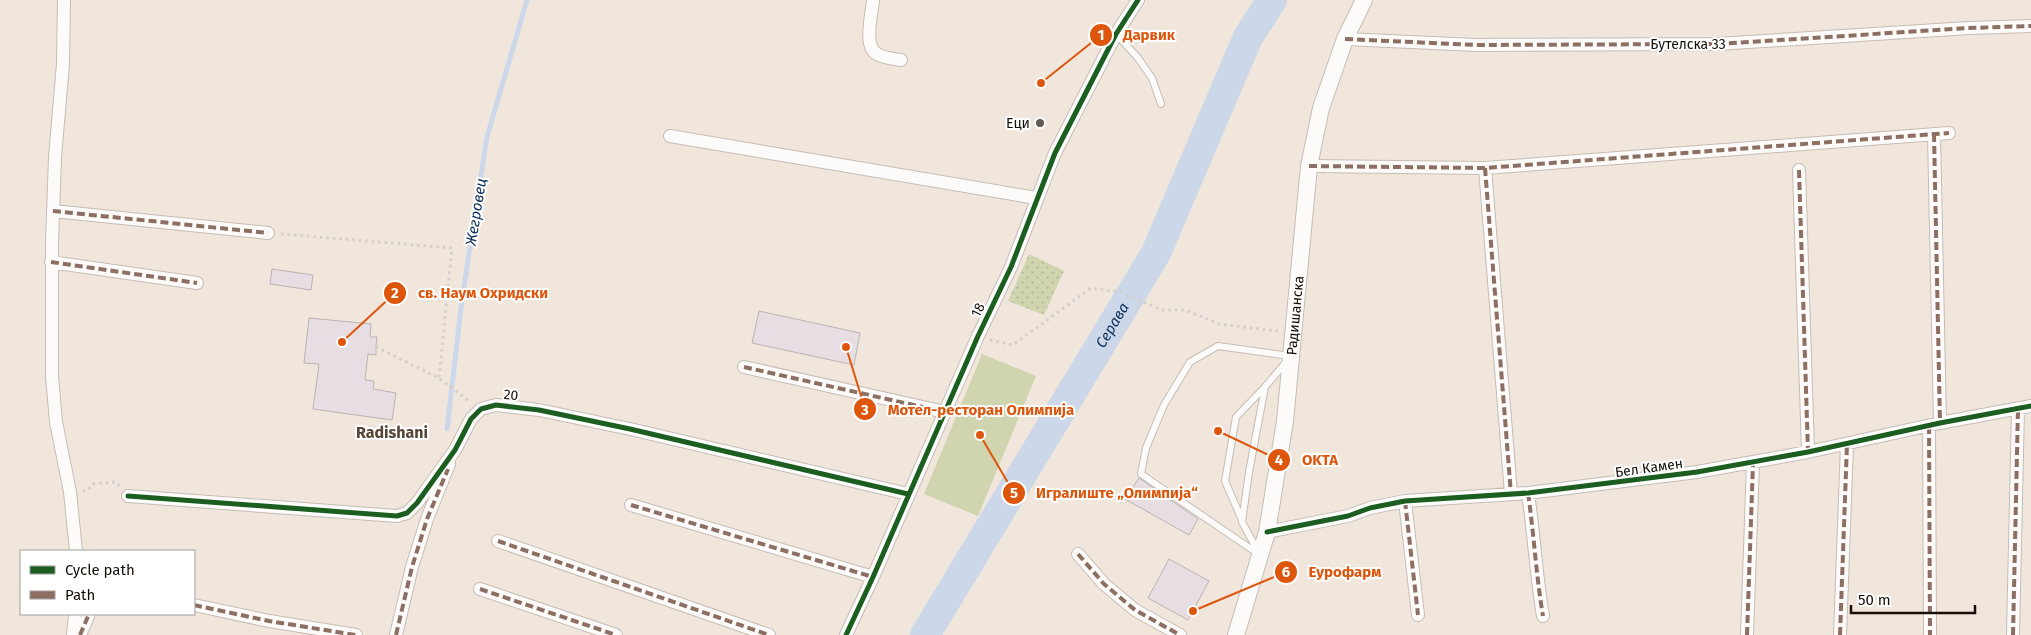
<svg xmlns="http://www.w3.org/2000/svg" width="2031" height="635" viewBox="0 0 2031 635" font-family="'Fira Sans',sans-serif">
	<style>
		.park { fill: url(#park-dots) }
		.pitch { fill: #d0d5b0 }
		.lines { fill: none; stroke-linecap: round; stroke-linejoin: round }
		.stream { stroke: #ccd8ea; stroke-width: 5 }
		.river { stroke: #ccd8ea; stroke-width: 30 }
		.building { fill: #e7dee3; stroke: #b9b3b2 }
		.service-casing { stroke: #c5bdb5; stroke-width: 8 }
		.minor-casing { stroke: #c5bdb5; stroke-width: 14 }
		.tertiary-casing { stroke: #c5bdb5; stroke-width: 18 }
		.path { stroke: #d2cfcd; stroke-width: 3; stroke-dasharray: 2.5 4; stroke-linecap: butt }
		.service { stroke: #fdfbfa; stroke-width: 6 }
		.minor { stroke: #fdfbfa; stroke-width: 12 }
		.tertiary { stroke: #fdfbfa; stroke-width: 16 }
		.quiet { stroke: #8d6e63; stroke-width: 4; stroke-dasharray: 8 4; stroke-linecap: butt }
		.cycleway-casing { stroke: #fff; stroke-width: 8 }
		.cycleway { stroke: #1b5e20; stroke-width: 5 }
		.poi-dot { fill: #625a52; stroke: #fff; stroke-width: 2 }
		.labels { text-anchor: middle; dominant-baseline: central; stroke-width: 4; stroke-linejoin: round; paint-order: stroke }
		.street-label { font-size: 14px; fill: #160f08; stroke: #fff }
		.poi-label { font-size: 14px; fill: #160f08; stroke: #fff; text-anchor: end }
		.water-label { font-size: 15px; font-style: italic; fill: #0a2e5b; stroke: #fff }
		.quarter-label { font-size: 16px; font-weight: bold; fill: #554534; stroke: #fff }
		.leader { fill: none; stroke: #de550c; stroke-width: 2 }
		.callout-dot { fill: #de550c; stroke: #fff; stroke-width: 2 }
		.mark-label { font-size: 15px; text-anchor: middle; font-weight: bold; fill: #fff }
		.callout-label { font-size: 15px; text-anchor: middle; font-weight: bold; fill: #de550c; stroke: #fff; stroke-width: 4; stroke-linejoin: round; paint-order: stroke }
	</style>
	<defs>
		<pattern id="park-dots" width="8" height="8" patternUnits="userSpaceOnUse" patternTransform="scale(1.25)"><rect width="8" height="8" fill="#d0d5b0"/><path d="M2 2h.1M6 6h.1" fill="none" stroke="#b2b696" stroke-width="1.8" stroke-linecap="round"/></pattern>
	</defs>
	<rect width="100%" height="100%" fill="#f0e6db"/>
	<path class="park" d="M1029,254L1064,271L1044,315L1008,301Z"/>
	<path class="pitch" d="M982,354L1036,376L978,516L924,494Z"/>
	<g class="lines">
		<path class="stream" d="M447,429L462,300L487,137L527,0"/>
		<path class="river" id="s1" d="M925,635L1156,253L1248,37L1272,0"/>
	</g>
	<path class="building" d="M272,269L313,275L311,290L270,284Z
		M759,311L860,333L854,365L752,343Z
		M309,318L371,324L370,337H377L376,347V355L368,354L365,380L374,381L373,389L396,393L392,420L313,409L319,364L304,363Z
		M1139,478L1198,519L1189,535L1125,499Z
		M1169,559L1209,581L1188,620L1148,598Z"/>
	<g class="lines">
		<g class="service-casing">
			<path id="service" d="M1116,34L1138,58L1152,78L1161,104
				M1242,520L1225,481L1236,417L1264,388
				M1259,553L1242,522L1249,472L1265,387L1286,362
				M1260,555L1141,474L1146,448L1164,405L1190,362L1218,346L1290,356"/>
		</g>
		<g class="minor-casing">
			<path id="minor" d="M64,0L63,64L55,157L52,243V376L56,422L70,492L76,551
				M873,0C872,14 863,46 877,54C883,58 894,59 901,60
				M1345,39L1476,45L1717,44L1969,28L2031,26
				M1934,134L1940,423
				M670,136L1036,198
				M1309,166L1485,168L1949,133
				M1485,168L1511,494
				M1799,170L1808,452
				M53,211L268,233
				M51,262L197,283
				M744,367L945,412
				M1929,426L1930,635
				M1528,493C1534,534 1536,575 1543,616
				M128,496L397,516L407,513L417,503L455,450L471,419L481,409L496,405L539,410L630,429L908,494
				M1405,501L1418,615
				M631,505L873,577
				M1267,532L1348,516L1370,508L1405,501L1528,493L1697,472L1808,452L1940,423L2031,406
				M498,541L769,635
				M1078,554L1104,584L1135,610L1180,635
				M480,589L616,635
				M194,605L269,621L356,635
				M73,635L75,614
				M80,635L89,614
				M396,635L412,567L427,519L449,464
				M846,635L873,577L978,336L1011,267L1055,153L1116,34L1138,0
				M1747,635L1753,463
				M1840,635L1847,444
				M2013,635L2018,408"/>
		</g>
		<g class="tertiary-casing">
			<g id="tertiary">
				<path id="s2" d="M1236,635L1267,532L1285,421L1309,166L1321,108L1345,39L1364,0"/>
			</g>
		</g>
		<path class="path" d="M281,234L452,248L439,378
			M990,340L1013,345L1091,288L1121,292L1162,310H1185L1219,324L1278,331
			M376,347L439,378L470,402
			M83,491H87L93,484L116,482L119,486"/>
		<use href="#service" class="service"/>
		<use href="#minor" class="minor"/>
		<use href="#tertiary" class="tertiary"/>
		<path class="quiet" d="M1345,39L1476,45L1717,44L1969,28L2031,26
			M1934,134L1940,423
			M1309,166L1485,168L1949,133
			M1485,168L1511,494
			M1799,170L1808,452
			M53,211L268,233
			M51,262L197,283
			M744,367L945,412
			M1929,426L1930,635
			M1528,493C1534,534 1536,575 1543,616
			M1405,501L1418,615
			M631,505L873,577
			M498,541L769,635
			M1078,554L1104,584L1135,610L1180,635
			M480,589L616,635
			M194,605L269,621L356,635
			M80,635L89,614
			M396,635L412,567L427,519L448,469
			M1747,635L1753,463
			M1840,635L1847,444
			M2013,635L2018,408"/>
		<g class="cycleway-casing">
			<path id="cycleway" d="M128,496L397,516L407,513L417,503L455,450L471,419L481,409L496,405L539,410L630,429L908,494
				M1267,532L1348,516L1370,508L1405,501L1528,493L1697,472L1808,452L1940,423L2031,406
				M846,635L873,577L978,336L1011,267L1055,153L1116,34L1138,0"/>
		</g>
		<use href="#cycleway" class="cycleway"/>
	</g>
	<circle class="poi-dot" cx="1040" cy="123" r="5"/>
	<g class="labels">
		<g class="street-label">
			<text x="1688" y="44">Бутелска 33</text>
			<text transform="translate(978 310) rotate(-64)">18</text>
			<text stroke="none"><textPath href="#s2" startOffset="326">Радишанска</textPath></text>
			<text transform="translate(511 395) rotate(6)">20</text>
			<text transform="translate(1649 468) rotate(-8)">Бел Камен</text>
		</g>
		<g class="poi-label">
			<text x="1030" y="123">Еци</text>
		</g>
		<g class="water-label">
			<text transform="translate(476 212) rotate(-81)">Жегровец</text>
			<text stroke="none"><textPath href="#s1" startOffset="362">Серава</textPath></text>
		</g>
		<g class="quarter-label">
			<text x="392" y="432">Radishani</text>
		</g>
	</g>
	<path class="leader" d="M1041 83L1101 35M342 342L395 293M846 347L865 409M1218 431L1279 460M980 435L1014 493M1193 611L1286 572"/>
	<g class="callout-dot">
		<circle cx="1041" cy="83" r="5"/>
		<circle cx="342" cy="342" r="5"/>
		<circle cx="846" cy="347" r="5"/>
		<circle cx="1218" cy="431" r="5"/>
		<circle cx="980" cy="435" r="5"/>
		<circle cx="1193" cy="611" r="5"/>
		<circle cx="1101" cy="35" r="12"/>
		<circle cx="395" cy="293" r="12"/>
		<circle cx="865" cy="409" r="12"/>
		<circle cx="1279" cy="460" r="12"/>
		<circle cx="1014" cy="493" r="12"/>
		<circle cx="1286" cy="572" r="12"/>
	</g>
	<g class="mark-label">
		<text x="1101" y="40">1</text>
		<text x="395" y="298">2</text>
		<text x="865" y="415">3</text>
		<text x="1279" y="465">4</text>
		<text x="1014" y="498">5</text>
		<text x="1286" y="577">6</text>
	</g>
	<g class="callout-label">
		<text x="1149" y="40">Дарвик</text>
		<text x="483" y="298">св. Наум Охридски</text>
		<text x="981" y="415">Мотел-ресторан Олимпија</text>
		<text x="1320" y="465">OKTA</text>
		<text x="1117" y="498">Игралиште „Олимпија“</text>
		<text x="1345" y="577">Еурофарм</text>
	</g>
	<rect x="20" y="550" width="175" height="65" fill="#ffffff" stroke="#a29f9c"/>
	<rect x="30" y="566" width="25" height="8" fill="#1b5e20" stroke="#a29f9c"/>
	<text x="65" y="575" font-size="15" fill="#160f08">Cycle path</text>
	<rect x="30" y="591" width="25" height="8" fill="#8d6e63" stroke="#a29f9c"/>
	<text x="65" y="600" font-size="15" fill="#160f08">Path</text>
	<path d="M1851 605v8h124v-8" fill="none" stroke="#160f08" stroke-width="2.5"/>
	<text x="1858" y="605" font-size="15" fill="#160f08" stroke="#ffffff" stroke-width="4" paint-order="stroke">50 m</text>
</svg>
